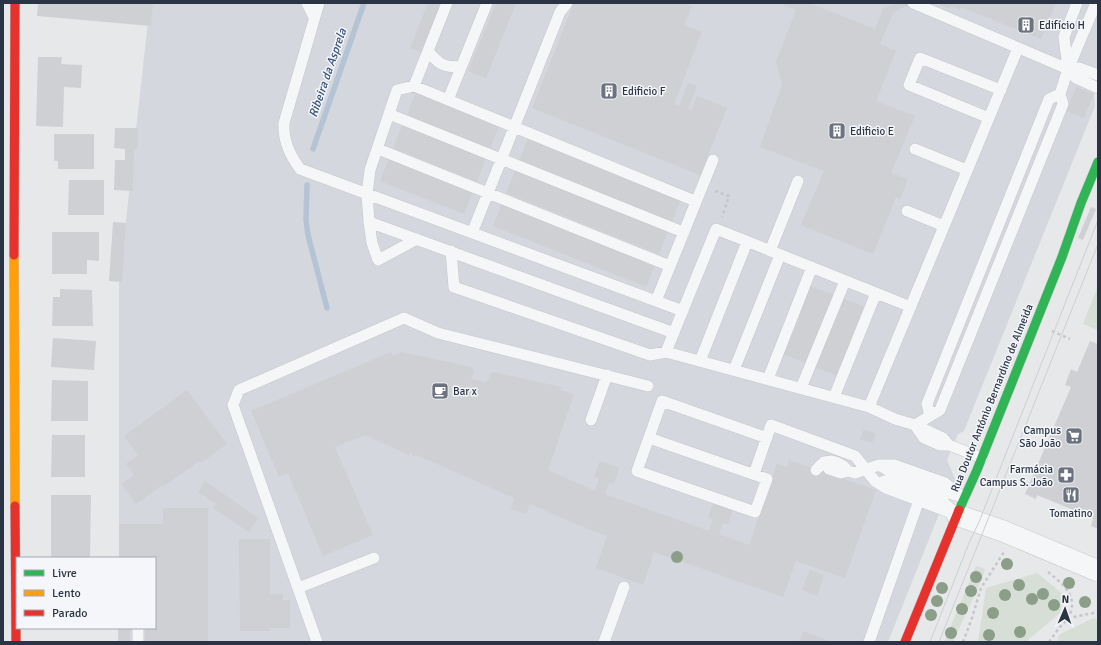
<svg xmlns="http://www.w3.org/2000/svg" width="1101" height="645" viewBox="0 0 1101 645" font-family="Signika,sans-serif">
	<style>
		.built { fill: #d4d7dd }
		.green { fill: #d6ded6 }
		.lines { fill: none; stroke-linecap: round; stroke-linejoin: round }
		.stream { stroke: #b4c4d5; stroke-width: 5.5 }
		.building { fill: #ced0d3 }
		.lane-casing { stroke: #c4c6c8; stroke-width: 12 }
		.street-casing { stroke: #c4c6c8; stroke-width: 22 }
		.fast-casing { stroke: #c4c6c8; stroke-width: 10 }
		.slow-casing { stroke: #c4c6c8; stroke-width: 10 }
		.jam-casing { stroke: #c4c6c8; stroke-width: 10 }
		.path { stroke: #c5c6ca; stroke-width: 2.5; stroke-dasharray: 3 3; stroke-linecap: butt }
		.lane { stroke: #f5f6f7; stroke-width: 11 }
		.street { stroke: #f5f6f7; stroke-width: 21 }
		.fast { stroke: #30b455; stroke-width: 9 }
		.slow { stroke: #ff9f0a; stroke-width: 9 }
		.jam { stroke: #e5322d; stroke-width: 9 }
		.tram { stroke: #cecfd2; stroke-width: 1 }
		.tree { fill: #8a9e88 }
		.labels { text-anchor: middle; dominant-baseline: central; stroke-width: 3; stroke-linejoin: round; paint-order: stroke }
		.poi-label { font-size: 11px; fill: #2b3445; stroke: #f4f6f9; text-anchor: start }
		.street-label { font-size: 11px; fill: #2b3445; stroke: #f4f6f9 }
		.water-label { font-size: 12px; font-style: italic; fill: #34527a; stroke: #f4f6f9 }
	</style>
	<rect width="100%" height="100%" fill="#e6e8ea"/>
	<path class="built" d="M150,3H1098V84L1094,95L1095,106L964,431L958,434L947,460L955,479L939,514L888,642H118V628H155V558H119V284Z"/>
	<path class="green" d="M1098,286V330L1083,324Z
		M976,566L985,569L983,576L953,642H944Z
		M1037,573L1064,595L1060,613L1028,640V642H978L986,588Z
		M1094,618L1098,621V642H1057L1059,635L1062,633Z"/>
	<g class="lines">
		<path class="stream" d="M313,149L364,3
			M307,185L306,220L308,235L327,308"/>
	</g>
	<path class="building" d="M38,3H153L151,26L37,16Z
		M428,3H445L425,53L410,48Z
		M496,3H516L486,78L468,71Z
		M567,3H685L692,6L684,25L702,32L674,104L679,106L688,83L697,86L688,109L691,111L697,96L727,108L700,175L532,108L573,5Z
		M779,3H809L875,29L883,9L895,3H912L893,13L880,44L896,51L876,101L915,116L891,173L908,179L900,199L896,197L873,254L801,225L824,171L760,147L782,85L776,61L796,10Z
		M941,3H1056L1041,39L961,7L960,10L951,6L950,9L940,5Z
		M38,57H62L61,64L82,65L81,88L64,87L63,127L36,126Z
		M1076,87L1094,94L1084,118L1066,111Z
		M416,91L500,124L490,149L407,116Z
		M403,124L486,157L477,182L393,148Z
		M115,128H138L137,149H134L133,191L114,190L115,160H125V149L114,148Z
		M54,134H94V169H58V161H54Z
		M529,136L682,196L672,221L519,161Z
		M390,156L474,189L464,214L380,181Z
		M516,169L668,230L659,254L506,193Z
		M69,180H104V215H68Z
		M503,201L656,262L646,287L493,226Z
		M1091,207L1096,209L1083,240L1078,238Z
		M113,222L126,223L122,282L109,281Z
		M52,232H99V261L87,260V274H52Z
		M810,286L835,295L808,364L783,354Z
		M60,289L92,290L93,326H52L53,297H60Z
		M842,298L867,308L840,377L815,367Z
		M53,338L96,341L94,370L51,367Z
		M1090,341L1098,344V529L1091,526L1093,518L1037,495L1036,499L1025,494L1071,387L1065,385L1071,369L1077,372Z
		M391,352L393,356L401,352L472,367L474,372L471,378L485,383L486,380L488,381L490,374L493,372L562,387L561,390L574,394L548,470L595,491L599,478L594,477L600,461L619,468L614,484L609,482L605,494L709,531L713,519L708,517L714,502L734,508L728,524L723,523L719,534L749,545L777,464L787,467L789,460L876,490L845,578L796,561L783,597L654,552L643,585L596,568L607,536L578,525L530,504L526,514L511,509L514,498L417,455L416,457L412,455L413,453L410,452L409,455L365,435L335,447L373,535L323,556L288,473L279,477L251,411Z
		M52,380L88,381V421H51Z
		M187,390L227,444L201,463L199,461L163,487L161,486L136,504L121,484L134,475L126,464L138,455L124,436Z
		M864,429L876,434L872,443L860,439Z
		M52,435H85V477H51Z
		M205,481L258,518L249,532L213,508L216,504L198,492Z
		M51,495H91L90,558H51Z
		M163,508H208V642H145V628H155V558H119V524H163Z
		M239,539H270V594H283V600H290V628H270V631H240Z
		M810,570L824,575L817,596L802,590Z
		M118,628H130V642H118Z
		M803,631L832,642H799Z"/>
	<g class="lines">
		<g class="lane-casing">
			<path id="lane" d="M307,3L314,17
				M319,3L284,123C283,141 290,155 300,169L683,311
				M913,3L1068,69L1076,78L1098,88
				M428,51C439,65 444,67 461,67
				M1068,68L1064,37L1077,3
				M1068,69L1079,68L1098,75
				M414,86L447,3
				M448,100L487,3
				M389,114L683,232
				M989,118L909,85L920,58L1001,90
				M378,149L670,266
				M915,149L967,170
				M907,211L944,226
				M369,222L372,243L378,260L417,239
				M472,233L560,12L567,3
				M451,251L454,287L650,355L666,352L869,407L895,419L915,425L940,410L1063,104L1060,94L1068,69L1096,3
				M770,251L798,181
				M656,301L713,160
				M674,333L369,222L367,194L370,170L397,90L414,86L695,201
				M666,352L716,229L911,307
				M700,361L747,242
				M734,370L780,255
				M768,379L812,267
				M801,388L845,281
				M834,397L876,293
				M869,407L1018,48
				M930,416L927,404L1049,99L1060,94
				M591,420L607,375
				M915,425L924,438L940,445H949L982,458
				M915,425L943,438L949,445
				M649,438L767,479L755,512L637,471L662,401L767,438
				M824,462L829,469L841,473L848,471L855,473L879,465H894L945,483L964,498
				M879,465C903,481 932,489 959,496
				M816,470C818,468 821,464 824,463C832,458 843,464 848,471
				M754,474L771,425L855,456L875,481L886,488L957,515
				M884,481H889L940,499L953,511
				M298,588L374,558
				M138,642V628
				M317,642L233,405L239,390L404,318L438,333L648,386
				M604,642L624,587
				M869,642L919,500"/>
		</g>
		<g class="street-casing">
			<path id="street" d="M957,515L1003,531L1098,571"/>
		</g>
		<g class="fast-casing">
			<path id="fast" d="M959,510L977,470L1062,257L1081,203L1098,162"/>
		</g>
		<g class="slow-casing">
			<path id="slow" d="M14,255L15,506"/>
		</g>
		<g class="jam-casing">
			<path id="jam" d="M14,255L15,3
				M15,506L16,642
				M905,642L959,510"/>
		</g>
		<path class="path" d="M715,191L729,196L722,217
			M1052,331L1070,339
			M1048,572C1059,581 1072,590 1072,605C1072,609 1070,614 1069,618
			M963,642L972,618L981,588L1004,552
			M1049,642L1059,628L1069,618L1098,612"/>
		<use href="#lane" class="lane"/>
		<use href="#street" class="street"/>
		<use href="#fast" class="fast"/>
		<use href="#slow" class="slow"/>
		<use href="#jam" class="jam"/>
		<path class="tram" d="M930,642L969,543L979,522L1098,220
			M939,642L1098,244"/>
	</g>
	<g class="tree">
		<circle cx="677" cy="557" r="6"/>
		<circle cx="1007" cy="564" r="6"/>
		<circle cx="976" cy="577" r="6"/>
		<circle cx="1069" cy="583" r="6"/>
		<circle cx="1019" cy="585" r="6"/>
		<circle cx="942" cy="588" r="6"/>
		<circle cx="971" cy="591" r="6"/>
		<circle cx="1043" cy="594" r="6"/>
		<circle cx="1005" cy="595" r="6"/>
		<circle cx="1032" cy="599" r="6"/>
		<circle cx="937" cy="601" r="6"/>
		<circle cx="1085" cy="602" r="6"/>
		<circle cx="1054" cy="605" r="6"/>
		<circle cx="962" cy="609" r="6"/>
		<circle cx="993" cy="613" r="6"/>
		<circle cx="931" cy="615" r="6"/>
		<circle cx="1020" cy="632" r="6"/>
		<circle cx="951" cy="633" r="6"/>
		<circle cx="989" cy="635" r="6"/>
	</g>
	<defs>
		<g id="building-square" transform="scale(0.9)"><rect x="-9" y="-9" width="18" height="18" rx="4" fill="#6c737f" stroke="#f4f6f9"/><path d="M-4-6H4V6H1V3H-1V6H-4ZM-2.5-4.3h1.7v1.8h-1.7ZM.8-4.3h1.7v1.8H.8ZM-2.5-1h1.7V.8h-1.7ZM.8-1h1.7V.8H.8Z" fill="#fff"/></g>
		<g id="cafe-square" transform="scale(0.9)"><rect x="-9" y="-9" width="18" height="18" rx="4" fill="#6c737f" stroke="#f4f6f9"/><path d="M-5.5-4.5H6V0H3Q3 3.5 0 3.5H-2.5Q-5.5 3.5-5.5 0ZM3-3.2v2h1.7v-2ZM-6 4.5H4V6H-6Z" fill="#fff"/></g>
		<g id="supermarket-square" transform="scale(0.9)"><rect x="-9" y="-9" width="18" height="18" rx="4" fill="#6c737f" stroke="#f4f6f9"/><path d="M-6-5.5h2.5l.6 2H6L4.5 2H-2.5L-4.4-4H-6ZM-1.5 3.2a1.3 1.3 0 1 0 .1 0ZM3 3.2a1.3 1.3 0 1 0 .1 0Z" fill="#fff"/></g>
		<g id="pharmacy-square" transform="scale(0.9)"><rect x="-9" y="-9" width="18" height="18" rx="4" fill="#6c737f" stroke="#f4f6f9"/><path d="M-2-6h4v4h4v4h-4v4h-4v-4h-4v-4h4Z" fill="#fff"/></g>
		<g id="restaurant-square" transform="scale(0.9)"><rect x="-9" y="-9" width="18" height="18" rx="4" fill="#6c737f" stroke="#f4f6f9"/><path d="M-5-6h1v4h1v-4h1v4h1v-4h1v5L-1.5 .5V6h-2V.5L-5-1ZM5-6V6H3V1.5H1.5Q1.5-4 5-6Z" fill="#fff"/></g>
	</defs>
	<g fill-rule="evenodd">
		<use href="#building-square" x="1026" y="25"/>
		<use href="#building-square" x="609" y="91"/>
		<use href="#building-square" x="837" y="131"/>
		<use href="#cafe-square" x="440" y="391"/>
		<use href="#supermarket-square" x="1074" y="436"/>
		<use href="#pharmacy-square" x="1066" y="475"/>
		<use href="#restaurant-square" x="1071" y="495"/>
	</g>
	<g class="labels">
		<g class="poi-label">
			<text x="1039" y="25">Edifício H</text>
			<text x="622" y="91">Edificio F</text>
			<text x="850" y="131">Edificio E</text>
			<text x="453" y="391">Bar x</text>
			<text x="1061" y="430" text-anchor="end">Campus<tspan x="1061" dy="13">São João</tspan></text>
			<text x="1053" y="469" text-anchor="end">Farmácia<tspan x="1053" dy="13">Campus S. João</tspan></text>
			<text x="1071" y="513" text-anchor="middle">Tomatino</text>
		</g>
		<g class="street-label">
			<text transform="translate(992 398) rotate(-68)">Rua Doutor António Bernardino de Almeida</text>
		</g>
		<g class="water-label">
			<text transform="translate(328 73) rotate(-71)">Ribeira da Asprela</text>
		</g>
	</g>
	<rect width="1101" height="645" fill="none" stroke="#2b3445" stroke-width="8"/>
	<rect x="16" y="557" width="140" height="72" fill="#f4f6f9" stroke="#a4a8b1"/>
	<rect x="24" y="570" width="20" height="6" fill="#30b455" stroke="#a4a8b1"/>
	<text x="52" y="577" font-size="12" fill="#2b3445">Livre</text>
	<rect x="24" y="590" width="20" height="6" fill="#ff9f0a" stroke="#a4a8b1"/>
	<text x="52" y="597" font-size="12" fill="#2b3445">Lento</text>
	<rect x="24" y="610" width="20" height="6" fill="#e5322d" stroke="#a4a8b1"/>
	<text x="52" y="617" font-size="12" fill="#2b3445">Parado</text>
	<g transform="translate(1065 609) rotate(2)" stroke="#f4f6f9" stroke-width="3" paint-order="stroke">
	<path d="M0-3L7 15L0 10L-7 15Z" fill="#2b3445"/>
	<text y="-6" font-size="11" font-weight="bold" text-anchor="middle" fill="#2b3445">N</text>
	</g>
</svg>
